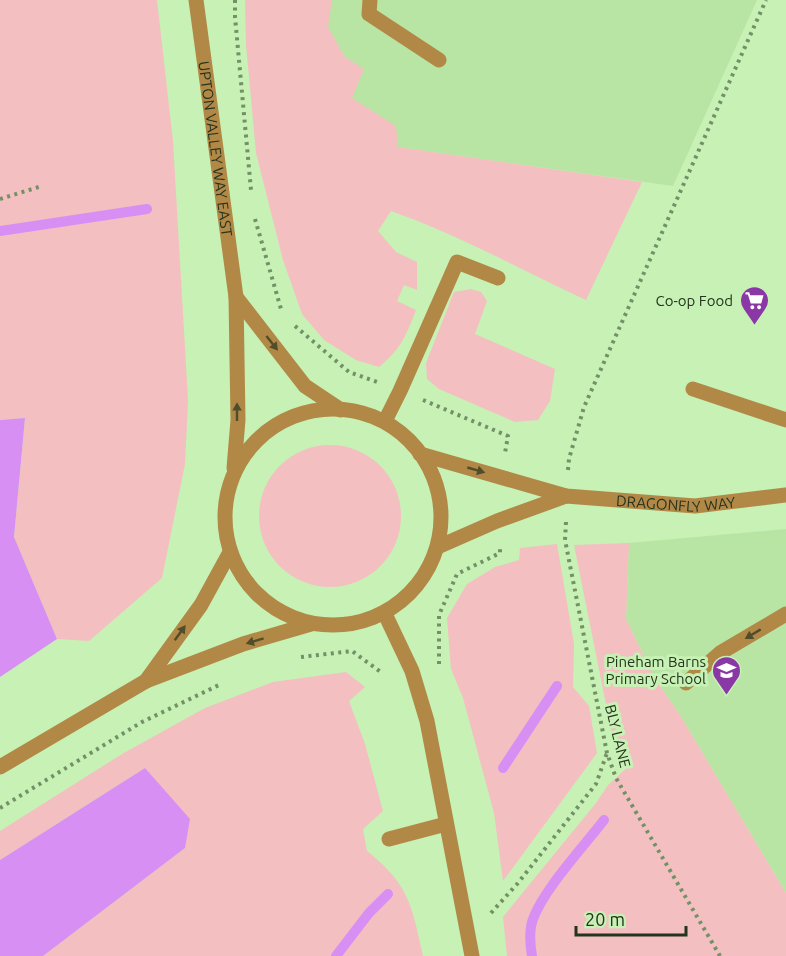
<svg xmlns="http://www.w3.org/2000/svg" width="786" height="956" font-family="Ubuntu,sans-serif">
  <style>
    .built { fill: #b8e5a4 }
    .green { fill: #f4bfc1 }
    .water { fill: #d88ff3 }
    .lines { fill: none; stroke-linecap: round; stroke-linejoin: round }
    .stream { stroke: #d88ff3; stroke-width: 10 }
    .path { stroke: #739067; stroke-width: 4; stroke-dasharray: 3 4.5; stroke-linecap: butt }
    .minor { stroke: #b28847; stroke-width: 15 }
    .oneway { fill: #4f4d2a }
    .labels { text-anchor: middle; dominant-baseline: central; stroke-width: 6; stroke-linejoin: round; paint-order: stroke }
    .street-label { font-size: 15px; fill: #24341d; stroke: #c7f1b5 }
    .poi-label { font-size: 15px; fill: #24341d; stroke: #c7f1b5; text-anchor: end }
  </style>
  <rect width="100%" height="100%" fill="#c7f1b5"/>
  <path class="built" d="M281,0H757L673,186L397,147L298,136Z
    M786,529V893L680,715L654,677L626,619L629,543Z"/>
  <path class="green" d="M0,0H157L173,141L188,400L185,464L162,578L89,641L57,639L14,537L25,418L0,420Z
    M245,0H332L328,27L345,57L364,69L352,98L396,126L398,147L642,182L586,300C521,270 459,235 391,211L378,231L396,252L417,262V290L404,285L397,301L416,310C406,336 401,349 379,367L356,360L324,340L302,314L283,260L256,153L246,45Z
    M471,289L481,292L487,301L475,334L555,369L550,401L538,420L515,422L439,389L427,379L426,363L454,292Z
    M259 516a71 71 0 1 1 142 0a71 71 0 1 1-142 0Z
    M629,543L626,619L654,677L680,715L786,893V956H507L503,917L596,803L608,785L629,766L616,754L574,545Z
    M557,544L574,644L573,687L589,706L597,753L503,881L494,813L463,698L451,669L447,618L467,584L495,567L519,560L520,548Z
    M346,672L365,687L349,701L365,744L383,811L363,829L367,851C409,884 412,906 423,956H43L185,848L145,768L0,860V831L122,754L205,708L273,682Z"/>
  <path class="water" d="M25,418L14,537L57,639L0,677V420Z
    M145,768L190,819L185,848L43,956H0V860Z"/>
  <g class="lines">
    <path class="stream" d="M0,231L147,209
      M503,768L557,686
      M336,956L369,913L388,894
      M532,956C530,944 529,930 533,919C544,889 584,846 604,820"/>
    <path class="path" d="M235,0V17L251,190
      M0,199L42,186
      M255,219L281,309
      M295,326L349,372L377,382
      M423,400L508,436L505,453
      M568,470L569,459L584,407L766,0
      M566,522L565,540L607,753L616,778L720,956
      M301,657L352,651L382,673
      M439,664V615L457,574L500,553V549
      M0,808L142,722L221,684
      M491,913L518,883L596,784L607,753"/>
    <g class="minor">
      <path id="s1" d="M196,0L236,297L238,420L234,468"/>
      <path d="M370,0L369,14L439,60"/>
      <path d="M236,297L305,386L341,410"/>
      <path d="M693,389L786,420"/>
      <circle cx="333" cy="517" r="108"/>
      <path d="M385,421L400,391L457,262L498,278"/>
      <path id="s2" d="M420,454L566,496L695,506L786,495"/>
      <path d="M440,546L497,521L566,496"/>
      <path d="M385,614L412,671L427,721L472,956"/>
      <path d="M146,681L201,605L230,552"/>
      <path d="M686,683L720,653L786,614"/>
      <path d="M0,767L146,681L243,644L311,624"/>
      <path d="M389,839L446,824"/>
    </g>
  </g>
  <defs><path id="oneway-solid" d="M-6-.8H1V-3.2L6.5 0L1 3.2V.8H-6Z" transform="scale(1.5)"/></defs>
  <g class="oneway">
    <use href="#oneway-solid" transform="translate(272 343) rotate(52)"/>
    <use href="#oneway-solid" transform="translate(237 412) rotate(-90)"/>
    <use href="#oneway-solid" transform="translate(476 470) rotate(16)"/>
    <use href="#oneway-solid" transform="translate(180 633) rotate(-54)"/>
    <use href="#oneway-solid" transform="translate(753 634) rotate(149)"/>
    <use href="#oneway-solid" transform="translate(255 641) rotate(163)"/>
  </g>
  <defs>
    <symbol id="supermarket-pin" viewBox="-11 -11 22 30"><path d="M0 17L-7.5 6A9.5 9.5 0 1 1 7.5 6Z" fill="#8a38a6" stroke="#c7f1b5"/><path d="M-6-5.5h2.5l.6 2H6L4.5 2H-2.5L-4.4-4H-6ZM-1.5 3.2a1.3 1.3 0 1 0 .1 0ZM3 3.2a1.3 1.3 0 1 0 .1 0Z" fill="#fff"/></symbol>
    <symbol id="school-pin" viewBox="-11 -11 22 30"><path d="M0 17L-7.5 6A9.5 9.5 0 1 1 7.5 6Z" fill="#8a38a6" stroke="#c7f1b5"/><path d="M0-5L7-2L0 1L-7-2ZM-4 1L0 2.5L4 1V4Q0 6-4 4Z" fill="#fff"/></symbol>
  </defs>
  <g fill-rule="evenodd">
    <use href="#supermarket-pin" x="738" y="284" width="33" height="45"/>
    <use href="#school-pin" x="710" y="654" width="33" height="45"/>
  </g>
  <g class="labels">
    <g class="street-label">
      <text stroke="none"><textPath href="#s1" startOffset="150">UPTON VALLEY WAY EAST</textPath></text>
      <text stroke="none"><textPath href="#s2" startOffset="262">DRAGONFLY WAY</textPath></text>
      <text transform="translate(618 736) rotate(76)">BLY LANE</text>
    </g>
    <g class="poi-label">
      <text x="733" y="300">Co-op Food</text>
      <text x="706" y="661">Pineham Barns<tspan x="706" dy="17">Primary School</tspan></text>
    </g>
  </g>
  <path d="M576 926v9h110v-9" fill="none" stroke="#24341d" stroke-width="3"/>
  <text x="585" y="926" font-size="18" fill="#24341d" stroke="#c7f1b5" stroke-width="4.5" paint-order="stroke">20 m</text>
</svg>
